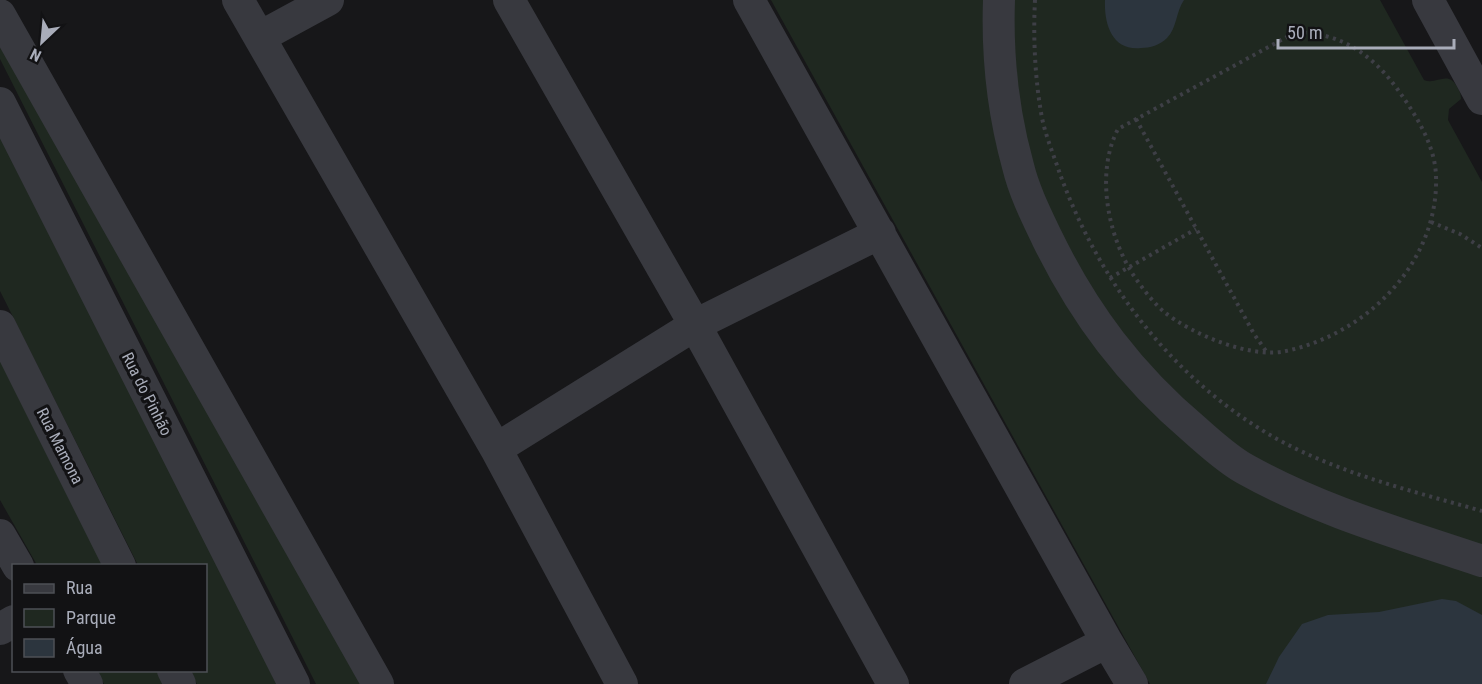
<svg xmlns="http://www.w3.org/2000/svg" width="1482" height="684" font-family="'Roboto Condensed',sans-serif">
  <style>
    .green { fill: #1f2820 }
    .water { fill: #2c353e }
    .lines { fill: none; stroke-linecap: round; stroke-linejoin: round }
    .path { stroke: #3e3f46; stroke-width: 4; stroke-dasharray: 3 4.5; stroke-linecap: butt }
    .minor { stroke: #38393f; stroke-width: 32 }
    .labels { text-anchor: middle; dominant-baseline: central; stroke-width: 6; stroke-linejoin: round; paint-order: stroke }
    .street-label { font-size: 16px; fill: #a9adba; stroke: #121214 }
  </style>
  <rect width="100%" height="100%" fill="#171719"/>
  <path class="green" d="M771,0H1380L1424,80C1436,85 1447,71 1456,85C1459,90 1461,93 1461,99L1449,109L1448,120L1482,182V684H1150Z
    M0,32L369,684H316L0,59Z
    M0,128L283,684H197L190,671L206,670V566L138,565L0,291Z
    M0,354L107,565H37L0,500Z
    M97,671H161L166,682L162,684H104Z"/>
  <path class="water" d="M1105,0H1184C1176,11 1177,28 1167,38C1160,45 1150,48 1141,48C1112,51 1104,24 1105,0Z
    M1442,599L1456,601L1482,615V684H1266L1279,657L1302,624L1328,615L1379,612Z"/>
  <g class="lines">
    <path class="path" d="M1035,0C1033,38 1035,80 1042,118C1046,137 1054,156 1060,174C1100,284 1174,381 1277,439C1341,474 1412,491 1482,511
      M1296,32C1341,33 1372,54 1398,90C1416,115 1435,145 1436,176C1439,262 1367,334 1286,351C1250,359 1191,334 1163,311C1152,301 1143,289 1134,276C1108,237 1095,173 1118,129Z
      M1136,119L1254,334L1266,351
      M1431,222L1460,234L1482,248
      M1110,278L1196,229"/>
    <path class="minor" d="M238,0L496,449L622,684
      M509,0L695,325L893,684
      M749,0L1107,642L1132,684
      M999,0C997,56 1003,112 1018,166C1024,191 1036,215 1047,238C1084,314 1130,375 1195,430C1211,444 1227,459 1245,469C1320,511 1402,534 1482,561
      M1428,0L1482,99
      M0,15L378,684
      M260,37L328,0
      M0,103L294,684
      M0,326L120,566
      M496,449L695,325L880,233
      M0,535L18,566
      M0,629L14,621
      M79,670L87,684
      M173,670L180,684
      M1025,684L1107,642"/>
  </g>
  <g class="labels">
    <g class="street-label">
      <text transform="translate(147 394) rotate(63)">Rua do Pinhão</text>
      <text transform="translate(60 446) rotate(63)">Rua Mamona</text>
    </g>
  </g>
  <rect x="12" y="564" width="195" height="108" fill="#121214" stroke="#4e5056" stroke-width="1.5"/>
  <rect x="24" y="584" width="30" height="9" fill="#38393f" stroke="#4e5056" stroke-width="1.5"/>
  <text x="66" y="594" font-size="18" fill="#a9adba">Rua</text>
  <rect x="24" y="609" width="30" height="18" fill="#1f2820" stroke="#4e5056" stroke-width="1.5"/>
  <text x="66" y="624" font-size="18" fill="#a9adba">Parque</text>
  <rect x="24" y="639" width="30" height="18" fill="#2c353e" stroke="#4e5056" stroke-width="1.5"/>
  <text x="66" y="654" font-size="18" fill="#a9adba">Água</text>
  <g transform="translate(42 42) rotate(206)" stroke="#121214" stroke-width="4.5" paint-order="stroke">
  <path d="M0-4.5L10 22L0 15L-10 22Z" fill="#a9adba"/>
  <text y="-9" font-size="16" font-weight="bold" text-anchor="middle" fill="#a9adba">N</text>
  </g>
  <path d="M1278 39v9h176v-9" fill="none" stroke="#a9adba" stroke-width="3"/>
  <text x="1287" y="39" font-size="18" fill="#a9adba" stroke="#121214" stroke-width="4.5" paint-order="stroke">50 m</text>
</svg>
